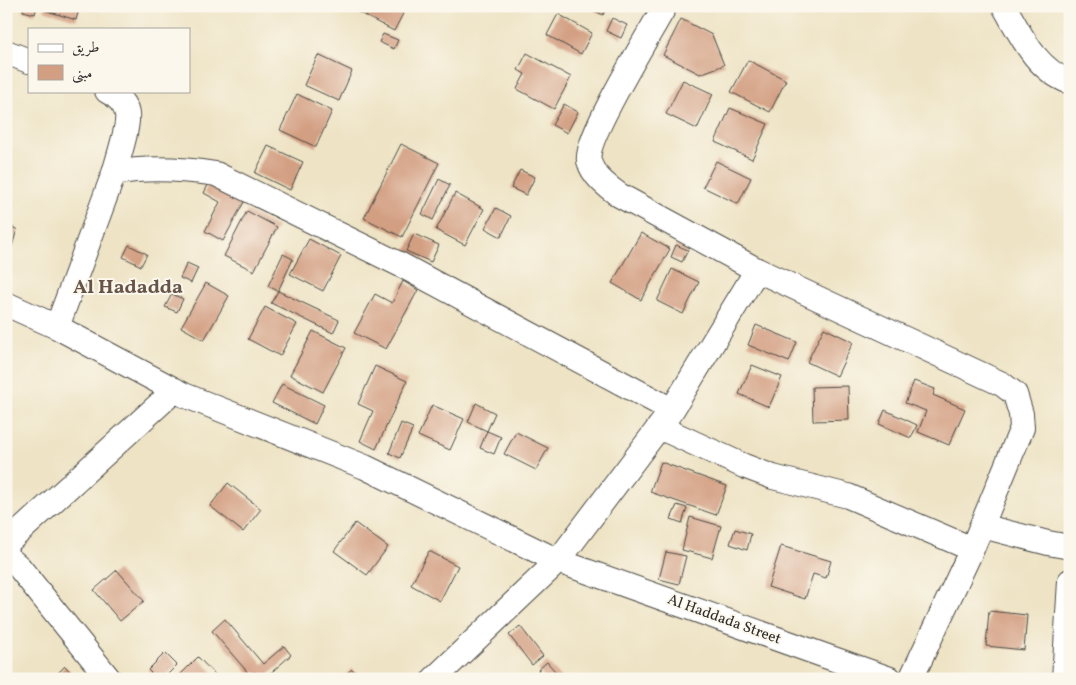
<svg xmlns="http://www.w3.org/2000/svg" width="1076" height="685" font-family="Vollkorn,Amiri,serif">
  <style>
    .building { fill: #d39f82 }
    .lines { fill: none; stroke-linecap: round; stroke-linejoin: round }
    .minor-casing { stroke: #484742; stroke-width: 26 }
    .minor { stroke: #fff; stroke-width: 24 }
    .labels { text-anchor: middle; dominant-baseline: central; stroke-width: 4; stroke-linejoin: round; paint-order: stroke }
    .street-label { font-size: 15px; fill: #2b2b2b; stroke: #fbf7ec }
    .district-label { font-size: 20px; font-weight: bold; fill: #665449; stroke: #fbf7ec }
  </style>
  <rect width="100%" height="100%" fill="#fbf7ec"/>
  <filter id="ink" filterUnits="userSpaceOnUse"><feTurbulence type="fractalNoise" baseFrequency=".02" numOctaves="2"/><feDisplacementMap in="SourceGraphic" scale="10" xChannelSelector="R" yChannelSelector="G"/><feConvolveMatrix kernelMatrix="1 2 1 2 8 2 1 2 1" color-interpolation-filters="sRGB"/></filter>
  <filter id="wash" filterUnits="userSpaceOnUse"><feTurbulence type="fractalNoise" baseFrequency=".0096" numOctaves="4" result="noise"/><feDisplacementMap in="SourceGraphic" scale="20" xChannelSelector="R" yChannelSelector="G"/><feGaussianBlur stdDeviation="1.12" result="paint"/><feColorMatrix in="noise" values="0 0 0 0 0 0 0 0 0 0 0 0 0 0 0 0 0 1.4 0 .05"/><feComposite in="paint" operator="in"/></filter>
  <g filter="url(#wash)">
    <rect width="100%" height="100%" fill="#eee3c5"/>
    <g id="blocks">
      <path class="building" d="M24,6H37L35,14L23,11Z
        M46,6H80L76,20L44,10Z
        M356,6H407L394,31L354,10Z
        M586,6H607L603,15Z
        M558,14L592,33L581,54L547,35Z
        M612,18L627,25L621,38L606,31Z
        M681,19L712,35L724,65L700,74L663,55Z
        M383,34L398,40L394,49L379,42Z
        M527,53L571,77L554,109L517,89L525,74L518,70Z
        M318,55L352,71L339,101L304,85Z
        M748,60L786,80L770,112L731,92Z
        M683,80L713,94L697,129L666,114Z
        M297,94L332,111L316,147L280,130Z
        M564,104L578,112L567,133L552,125Z
        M730,108L768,124L752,159L715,142Z
        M401,144L439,163L402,237L364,218Z
        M268,146L303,162L290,190L255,173Z
        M716,161L751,178L738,204L703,187Z
        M520,170L535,177L526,195L511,188Z
        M211,179L246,198L223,241L205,231L220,202L204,193Z
        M439,179L450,185L433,220L422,214Z
        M455,193L484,209L465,245L436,230Z
        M496,208L511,216L501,237L485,228Z
        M247,211L277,227L254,271L224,256Z
        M6,226L17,229L9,257L6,256Z
        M641,233L670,249L641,300L612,283Z
        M414,234L439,245L431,262L406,251Z
        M309,239L341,256L323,291L290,274Z
        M129,245L147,254L141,266L123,257Z
        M676,245L688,250L682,262L671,257Z
        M283,254L293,259L278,291L268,286Z
        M187,263L198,268L191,283L180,278Z
        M672,269L699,282L683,314L657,301Z
        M403,281L418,290L386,349L354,333L375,294L392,303Z
        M206,283L229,296L204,340L181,327Z
        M278,291L339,320L333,333L271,303Z
        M172,294L183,299L177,312L165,307Z
        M265,307L297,324L280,356L248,339Z
        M756,325L797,342L789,362L748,345Z
        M824,328L853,342L837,376L807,362Z
        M313,331L346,348L323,392L290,375Z
        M752,365L782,377L769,407L739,394Z
        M375,366L407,381L376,449L360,441L373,411L358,404Z
        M914,381L935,389L933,395L965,409L949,445L918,432L926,411L905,403Z
        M282,384L324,405L315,424L272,403Z
        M848,386L849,420L813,421L812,387Z
        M476,403L495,413L487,431L468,422Z
        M432,405L464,419L450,450L418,436Z
        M885,410L917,425L911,438L879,424Z
        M401,423L413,428L400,458L389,453Z
        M487,431L501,437L494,454L480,448Z
        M516,432L548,448L536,470L504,454Z
        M661,462L727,486L716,515L650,492Z
        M228,483L261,509L243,532L210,506Z
        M677,505L687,508L682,523L671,519Z
        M690,517L721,526L712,558L682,550Z
        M355,523L388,547L367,575L334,551Z
        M735,529L751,534L747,550L730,544Z
        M781,546L831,561L826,578L813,574L805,599L768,587Z
        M429,551L458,566L440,601L411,585Z
        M666,552L686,556L679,584L659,579Z
        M117,570L144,601L120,621L94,590Z
        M989,611L1027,615L1024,650L986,646Z
        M225,619L263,664L284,646L291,655L264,679H261L255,672L250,675L212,631Z
        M520,626L543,656L532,665L509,635Z
        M165,653L177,665L163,679H157L148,670Z
        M198,657L219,679H176Z
        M547,662L562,679H545L538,670Z
        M65,666L77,679H52Z
        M352,669L361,679H341Z"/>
    </g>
  </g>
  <g filter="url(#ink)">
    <use href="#blocks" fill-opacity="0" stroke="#484742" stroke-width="1"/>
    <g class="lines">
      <defs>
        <path id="minor" d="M665,6C651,31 584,139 589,161C593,176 607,186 619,195L757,270L1002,384L1015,394L1021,414L1022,428L972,549L911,679
          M1004,6C1021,35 1036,70 1070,82
          M6,52L29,61
          M107,91C117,96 125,103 127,114C129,126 118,159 114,173
          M6,304L57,327L184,395L365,467L558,561L890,679
          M57,327L114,173C148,167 183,169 216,174L401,265L672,410
          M659,427L744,466L773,477L848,496L972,549
          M982,526L1048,543L1070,547
          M6,544L175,390
          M6,558L12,561L19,567L109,679
          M434,679L558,561L672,410L757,270
          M1064,679L1070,581"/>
      </defs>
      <use href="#minor" class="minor-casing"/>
      <use href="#minor" class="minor"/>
    </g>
  </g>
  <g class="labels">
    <g class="street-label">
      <text transform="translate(724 620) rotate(20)">Al Haddada Street</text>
    </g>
    <g class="district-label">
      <text x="128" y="288">Al Hadadda</text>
    </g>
  </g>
  <rect width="1076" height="685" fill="none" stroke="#fbf7ec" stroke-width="25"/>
  <rect x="28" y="28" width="162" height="65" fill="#fbf7ec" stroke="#a8a59f"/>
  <rect x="38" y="44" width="25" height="8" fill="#ffffff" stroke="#a8a59f"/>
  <text x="72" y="52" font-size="15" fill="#2b2b2b">طريق</text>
  <rect x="38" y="65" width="25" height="15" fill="#d39f82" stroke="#a8a59f"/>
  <text x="72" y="78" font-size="15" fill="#2b2b2b">مبنى</text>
</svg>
